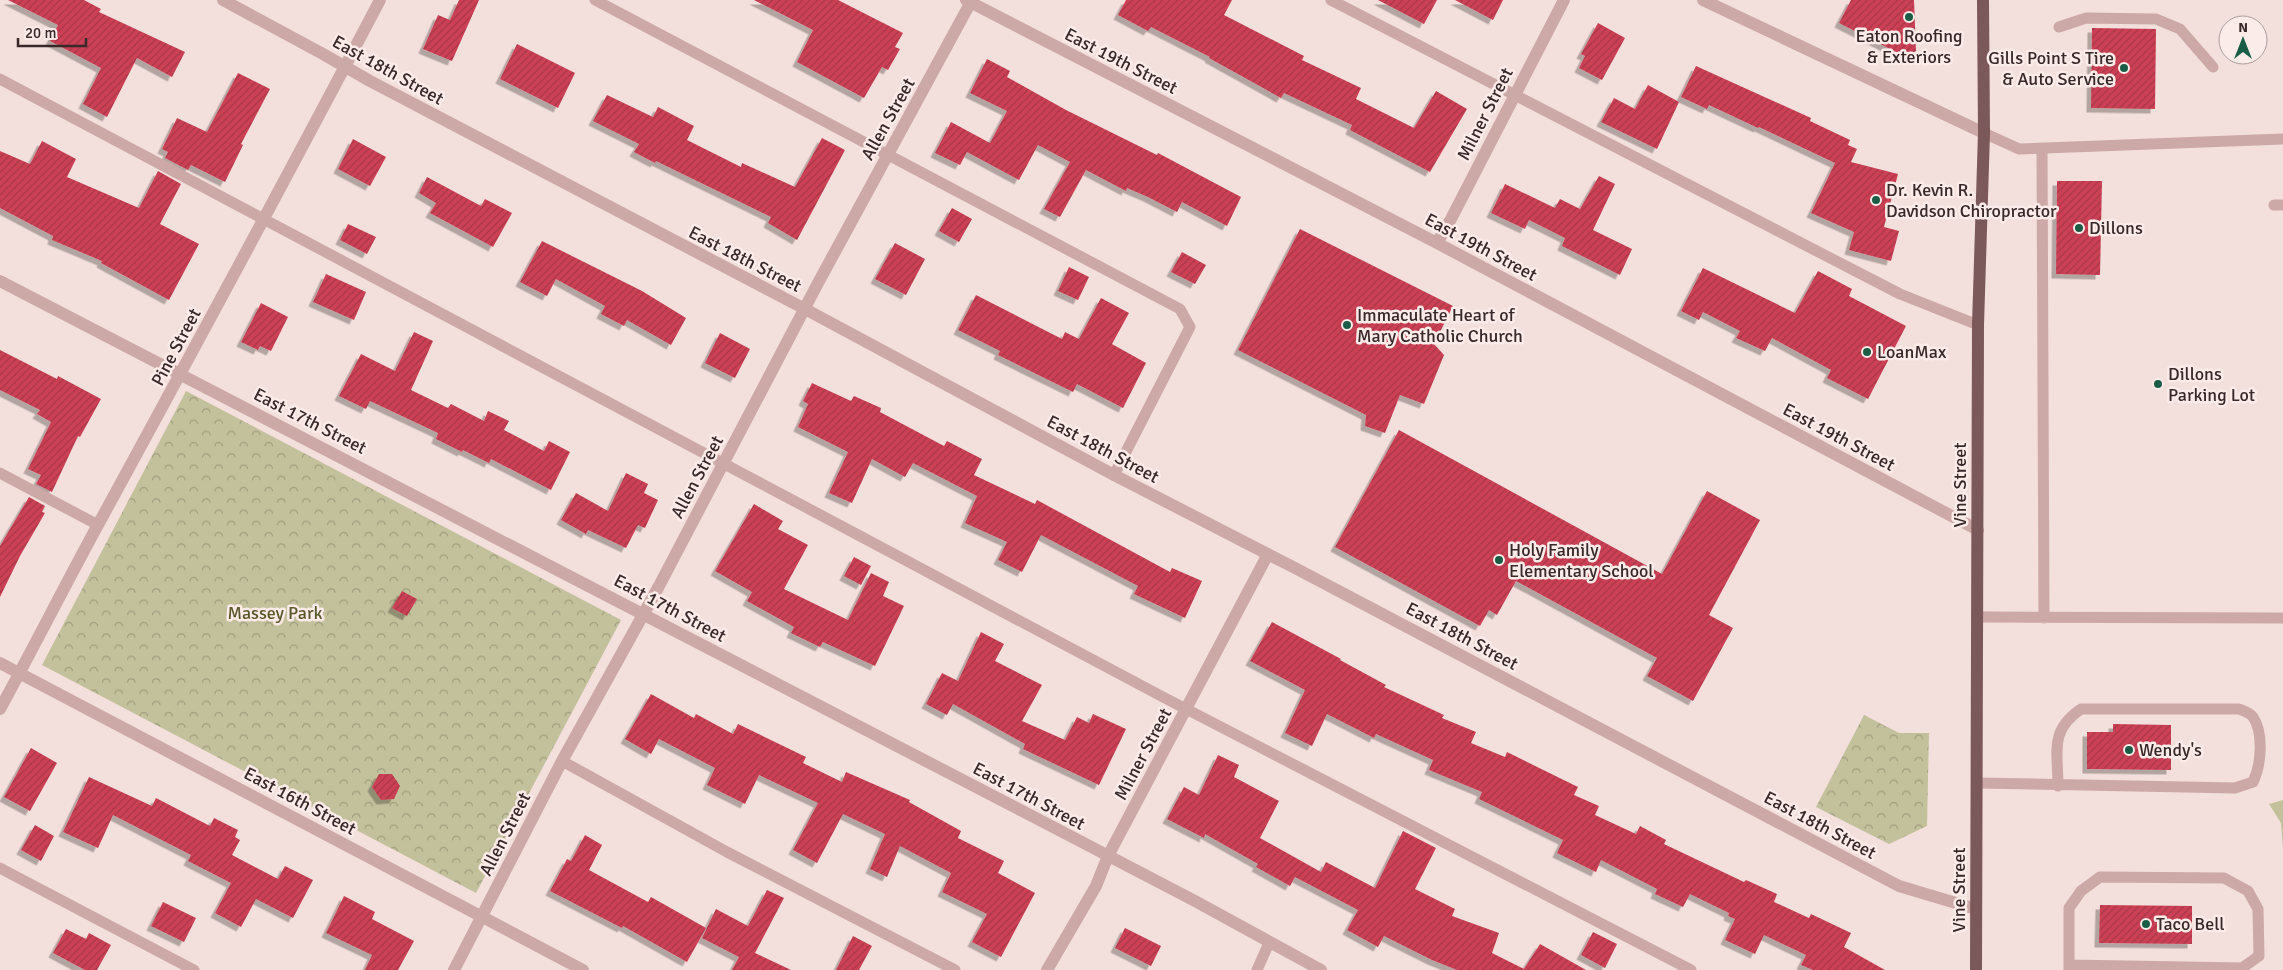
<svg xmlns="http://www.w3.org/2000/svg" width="2283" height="970" font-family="Signika,sans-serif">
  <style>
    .grass { fill: #c3c19b }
    .park { fill: url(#park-crowns) }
    .building { fill: url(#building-hatch); filter: url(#shadow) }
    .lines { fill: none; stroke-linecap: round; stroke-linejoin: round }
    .service { stroke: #cca9a7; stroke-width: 11 }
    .minor { stroke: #cca9a7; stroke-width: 12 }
    .primary { stroke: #7b585a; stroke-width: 12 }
    .poi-dot { fill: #1b5c47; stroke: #fbebe9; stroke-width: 2 }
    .labels { text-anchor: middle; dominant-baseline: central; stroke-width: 5; stroke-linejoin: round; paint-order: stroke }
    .poi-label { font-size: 18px; fill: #382829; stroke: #fbebe9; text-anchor: start }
    .street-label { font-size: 18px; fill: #382829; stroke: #fbebe9 }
    .park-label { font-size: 18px; fill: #58572a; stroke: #fbebe9 }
  </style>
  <defs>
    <pattern id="park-crowns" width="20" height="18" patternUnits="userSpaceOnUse" patternTransform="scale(1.25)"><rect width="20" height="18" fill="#c3c19b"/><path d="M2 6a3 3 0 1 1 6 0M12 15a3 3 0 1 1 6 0" fill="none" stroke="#9f9d7e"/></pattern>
    <pattern id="building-hatch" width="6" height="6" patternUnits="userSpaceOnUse" patternTransform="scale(1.25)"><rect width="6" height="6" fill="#cc4156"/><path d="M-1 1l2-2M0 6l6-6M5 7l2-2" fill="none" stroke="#a73647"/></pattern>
    <filter id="shadow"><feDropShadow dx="-4.5" dy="4.5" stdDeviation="0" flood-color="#0004"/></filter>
  </defs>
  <rect width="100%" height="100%" fill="#f3dfdc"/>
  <path class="grass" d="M2283,800V850L2281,823L2269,804Z"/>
  <path class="park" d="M186,391L621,620L476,893L42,665Z
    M1864,715L1899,733H1929L1927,826L1889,844L1816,807Z"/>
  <path class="building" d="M8,0H84L101,9L99,12L185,52L172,77L137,58L107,117L83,104L101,68L50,41L58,25Z
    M459,0H479L452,61L423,49L438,15L450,20Z
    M754,0H838L903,33L895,47L900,49L888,70L882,67L864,98L797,62L813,30Z
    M1126,0H1232L1224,15L1304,56L1302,60L1361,88L1356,99L1414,128L1436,91L1467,109L1430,172L1350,130L1352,125L1284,93L1281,98L1209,58L1210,57L1151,27L1148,31L1118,15Z
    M1378,0H1437L1424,24Z
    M1455,0H1503L1493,20Z
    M1851,0H1914L1916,51L1906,57L1839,23Z
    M1598,23L1625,38L1602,80L1579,68L1585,56L1581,54Z
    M2092,28L2156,29L2155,109L2091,108Z
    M517,44L575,73L558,108L500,79Z
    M987,59L1010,71L1007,77L1066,110L1157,155L1158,153L1241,197L1227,226L1182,202L1177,212L1148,197L1127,188L1126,191L1086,170L1060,217L1044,209L1070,162L1038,145L1019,180L967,152L960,165L935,153L951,122L990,143L1007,111L970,93Z
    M1696,66L1811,118L1810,121L1850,140L1848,145L1857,149L1851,162L1898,174L1884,227L1899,231L1891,261L1849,250L1854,232L1811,213L1835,163L1759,127L1758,128L1709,105L1707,109L1681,97Z
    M238,73L270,89L241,144L243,145L225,182L191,165L188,170L165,158L168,152L162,149L177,118L207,132Z
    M1648,85L1679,102L1657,149L1601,122L1614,98L1635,109Z
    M607,95L653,117L658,107L694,126L687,140L741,167L742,163L795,187L822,138L845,150L797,240L768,223L771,217L656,161L655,163L634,152L639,144L593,121Z
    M353,139L386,157L370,186L338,169Z
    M42,141L76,159L67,177L139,208L158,171L181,184L160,224L199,244L169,300L101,263L102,261L52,240L53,236L0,208V151L30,164Z
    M1599,176L1615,184L1593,230L1632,249L1620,275L1562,246L1565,238L1529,220L1525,229L1491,213L1505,184L1555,208L1560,199L1580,209Z
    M427,177L481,206L485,199L512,213L493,247L430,213L436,203L419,193Z
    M2057,181H2102L2100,275L2056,274Z
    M952,208L972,219L959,242L939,231Z
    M348,224L376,237L367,254L340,240Z
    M1300,229L1453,306L1434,344L1444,355L1424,404L1400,395L1385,433L1365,426L1366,415L1238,350Z
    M542,241L642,291L686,318L671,345L627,320L624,326L601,314L605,306L556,279L547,296L520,282Z
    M895,243L925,259L906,295L875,279Z
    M1182,252L1206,265L1195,284L1171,272Z
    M1069,267L1089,277L1078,300L1058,291Z
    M1703,268L1795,313L1818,271L1852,289L1849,296L1906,326L1868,399L1827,378L1831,370L1772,338L1765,351L1736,338L1740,331L1703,312L1699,320L1681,311Z
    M326,274L366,292L354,320L313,302Z
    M976,295L1062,339L1065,332L1079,339L1101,298L1129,313L1112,344L1146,363L1123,408L1077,384L1073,392L998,355L1000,351L958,330Z
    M261,303L288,317L271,351L260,346L258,350L241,342Z
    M414,332L433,341L411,390L448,408L451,404L484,421L488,411L509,421L504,430L544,451L549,441L570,452L551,490L491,459L489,463L463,450L462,452L436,439L438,433L370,401L366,409L339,396L361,354L395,371Z
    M720,333L750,349L735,378L705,363Z
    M0,350L57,379L58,376L101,399L80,437L78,436L52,492L36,484L41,475L28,469L51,422L37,414L40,410L0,390Z
    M812,383L851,401L854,396L881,408L880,412L944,446L947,441L982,459L974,475L1035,504L1037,500L1170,572L1172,568L1202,581L1185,618L1134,594L1138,586L1041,535L1022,572L998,560L1007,542L965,523L977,496L913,463L905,477L872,459L852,503L829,493L848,452L798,427L808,404L803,401Z
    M1399,430L1662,574L1707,491L1760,520L1709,615L1733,628L1693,701L1647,676L1657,658L1516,581L1497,615L1489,610L1480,626L1335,547Z
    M626,473L648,484L644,493L658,500L645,528L638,525L626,548L588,530L586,534L561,520L576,493L608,511Z
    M29,497L45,506L42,512L45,513L20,556L0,597V546Z
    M754,504L783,521L778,529L808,545L784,589L848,620L871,573L889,582L883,596L904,606L875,666L823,642L820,647L791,633L794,627L747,601L752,592L715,571Z
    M854,557L871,566L861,585L844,576Z
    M402,591L417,599L407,616L392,608Z
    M1272,622L1341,659L1340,660L1386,685L1384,687L1444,715L1442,718L1476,732L1471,743L1505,757L1507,752L1578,787L1574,795L1599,806L1595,815L1636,834L1640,826L1666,840L1664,844L1744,882L1746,880L1777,894L1774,902L1809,918L1811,914L1851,933L1844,947L1885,970H1813L1801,965L1806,955L1764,935L1755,954L1725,940L1735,919L1728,916L1729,913L1690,894L1683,907L1655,894L1657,889L1601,860L1596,872L1557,853L1563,840L1479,799L1482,792L1429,770L1433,760L1376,734L1374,738L1327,714L1312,746L1285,733L1305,690L1250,661Z
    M981,632L1004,644L995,661L1042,685L1022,721L1065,740L1077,717L1089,723L1093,714L1126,729L1099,785L1023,749L1025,744L953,704L947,715L926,704L942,673L958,681Z
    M651,694L694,718L696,714L733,734L738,724L806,757L803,763L842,782L846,772L910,800L909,802L961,831L958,838L1004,861L998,873L1035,893L1001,957L972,942L987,914L942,892L951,873L900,846L887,877L870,869L885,834L843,814L817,863L793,850L818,803L759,775L745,804L707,785L715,768L659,739L651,754L625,739Z
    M2113,724L2171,725V770L2087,769V732H2113Z
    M31,748L57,763L30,811L4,797Z
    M1218,755L1239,765L1234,777L1279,801L1260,838L1321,872L1326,862L1375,888L1403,831L1436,848L1415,889L1455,909L1452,916L1499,933L1492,953L1524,969L1540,944L1586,970H1457L1432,960L1384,936L1378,947L1347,930L1358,910L1295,877L1290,886L1256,867L1258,864L1205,834L1204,838L1167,819L1184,787L1199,795Z
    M379,774H392L400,786L394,799L381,800L372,787Z
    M89,777L152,806L156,798L210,826L214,818L238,830L235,837L240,840L232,855L278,879L285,866L313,880L293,918L256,899L241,927L215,913L231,883L188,861L191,855L113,815L98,848L63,832Z
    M35,825L54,836L41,861L21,850Z
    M585,835L602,845L589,870L648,902L651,897L706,928L687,962L623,926L622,928L550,891L567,859L571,861Z
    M767,890L784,898L755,953L791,970H732L739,957L702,938L716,909L748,926Z
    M344,896L375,912L372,919L414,941L398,970H365L372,955L326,933Z
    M163,902L196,918L184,942L151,926Z
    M2100,905L2192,906V944L2099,943Z
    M1125,928L1161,946L1151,966L1115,948Z
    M66,929L86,939L89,933L111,945L97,970H85L53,953Z
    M1593,932L1617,944L1605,968L1581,955Z
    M853,936L872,946L859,970H836Z"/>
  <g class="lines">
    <path class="service" d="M595,0L1180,309L1190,327L1114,475
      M1331,0L1900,294L1978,325
      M2059,27L2086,18L2156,19L2180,29L2213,67
      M0,79L1163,697L1691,970
      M1984,133L2019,149L2283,139
      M2042,148L2044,618
      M2274,205H2283
      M0,473L98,525
      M1977,617L2283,618
      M562,761L727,852L955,970
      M1977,783L2235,788L2253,782C2261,766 2264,733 2253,717C2250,713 2244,711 2239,709H2081C2049,731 2058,751 2058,786
      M0,868L194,970
      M2069,965L2242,968L2259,956L2258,909L2248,891L2224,878L2100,877L2081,891L2069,908V970
      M1257,970L1269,943"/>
    <path class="minor" d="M223,0L323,54L370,81L805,309L1114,475L1295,568L1899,886L1976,909
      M966,0L1437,243L1978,530
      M1703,0L1984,133
      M1437,243L1451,219L1564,0
      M0,281L1030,815L1195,901L1321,970
      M0,663L583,970
      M0,709C34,647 65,585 99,523C194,349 288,175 380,0
      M454,970L562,761L659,586L818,283L972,0
      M1047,970L1096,886L1108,856L1268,554"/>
    <path class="primary" d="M1976,970L1978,325L1984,133L1983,0"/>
  </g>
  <g class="poi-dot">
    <circle cx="1909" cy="17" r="5"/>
    <circle cx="2124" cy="68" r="5"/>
    <circle cx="1876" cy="200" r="5"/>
    <circle cx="2079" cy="228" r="5"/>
    <circle cx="1347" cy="325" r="5"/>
    <circle cx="1867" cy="352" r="5"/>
    <circle cx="2158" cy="384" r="5"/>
    <circle cx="1499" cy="560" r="5"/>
    <circle cx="2129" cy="750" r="5"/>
    <circle cx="2146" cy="924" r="5"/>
  </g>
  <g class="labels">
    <g class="poi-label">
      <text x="1909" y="36" text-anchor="middle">Eaton Roofing<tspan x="1909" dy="21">&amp; Exteriors</tspan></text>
      <text x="2114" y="58" text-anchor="end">Gills Point S Tire<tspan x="2114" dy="21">&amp; Auto Service</tspan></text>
      <text x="1886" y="190">Dr. Kevin R.<tspan x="1886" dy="21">Davidson Chiropractor</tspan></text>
      <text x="2089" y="228">Dillons</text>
      <text x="1357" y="315">Immaculate Heart of<tspan x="1357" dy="21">Mary Catholic Church</tspan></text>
      <text x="1877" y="352">LoanMax</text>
      <text x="2168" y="374">Dillons<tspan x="2168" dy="21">Parking Lot</tspan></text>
      <text x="1509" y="550">Holy Family<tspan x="1509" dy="21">Elementary School</tspan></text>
      <text x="2139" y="750">Wendy's</text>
      <text x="2156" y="924">Taco Bell</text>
    </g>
    <g class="street-label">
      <text transform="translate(1121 61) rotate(27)">East 19th Street</text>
      <text transform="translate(388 70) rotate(29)">East 18th Street</text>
      <text transform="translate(1485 114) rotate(-63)">Milner Street</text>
      <text transform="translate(888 119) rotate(-61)">Allen Street</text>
      <text transform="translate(1481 247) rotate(28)">East 19th Street</text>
      <text transform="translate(745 259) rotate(27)">East 18th Street</text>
      <text transform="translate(176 347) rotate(-62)">Pine Street</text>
      <text transform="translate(310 421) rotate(27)">East 17th Street</text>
      <text transform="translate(1839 437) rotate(28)">East 19th Street</text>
      <text transform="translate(1103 449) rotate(28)">East 18th Street</text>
      <text transform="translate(697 477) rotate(-62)">Allen Street</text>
      <text transform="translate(1960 485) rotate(-90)">Vine Street</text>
      <text transform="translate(670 608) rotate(28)">East 17th Street</text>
      <text transform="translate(1462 636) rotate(28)">East 18th Street</text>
      <text transform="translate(1143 754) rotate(-62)">Milner Street</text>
      <text transform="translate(1029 796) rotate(28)">East 17th Street</text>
      <text transform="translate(300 801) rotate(28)">East 16th Street</text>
      <text transform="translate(1820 825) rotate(28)">East 18th Street</text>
      <text transform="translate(505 834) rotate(-63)">Allen Street</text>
      <text transform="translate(1959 890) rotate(-90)">Vine Street</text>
    </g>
    <g class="park-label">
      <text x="275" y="613">Massey Park</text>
    </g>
  </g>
  <g transform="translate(2243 40)"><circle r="24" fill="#fbebe9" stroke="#ad9d9c"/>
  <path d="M0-4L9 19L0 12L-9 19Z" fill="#1b5c47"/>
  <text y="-8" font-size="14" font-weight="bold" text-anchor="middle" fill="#382829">N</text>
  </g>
  <path d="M18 38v8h68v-8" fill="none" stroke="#382829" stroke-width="2.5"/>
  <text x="25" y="38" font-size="15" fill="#382829" stroke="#fbebe9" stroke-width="4" paint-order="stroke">20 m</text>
</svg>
